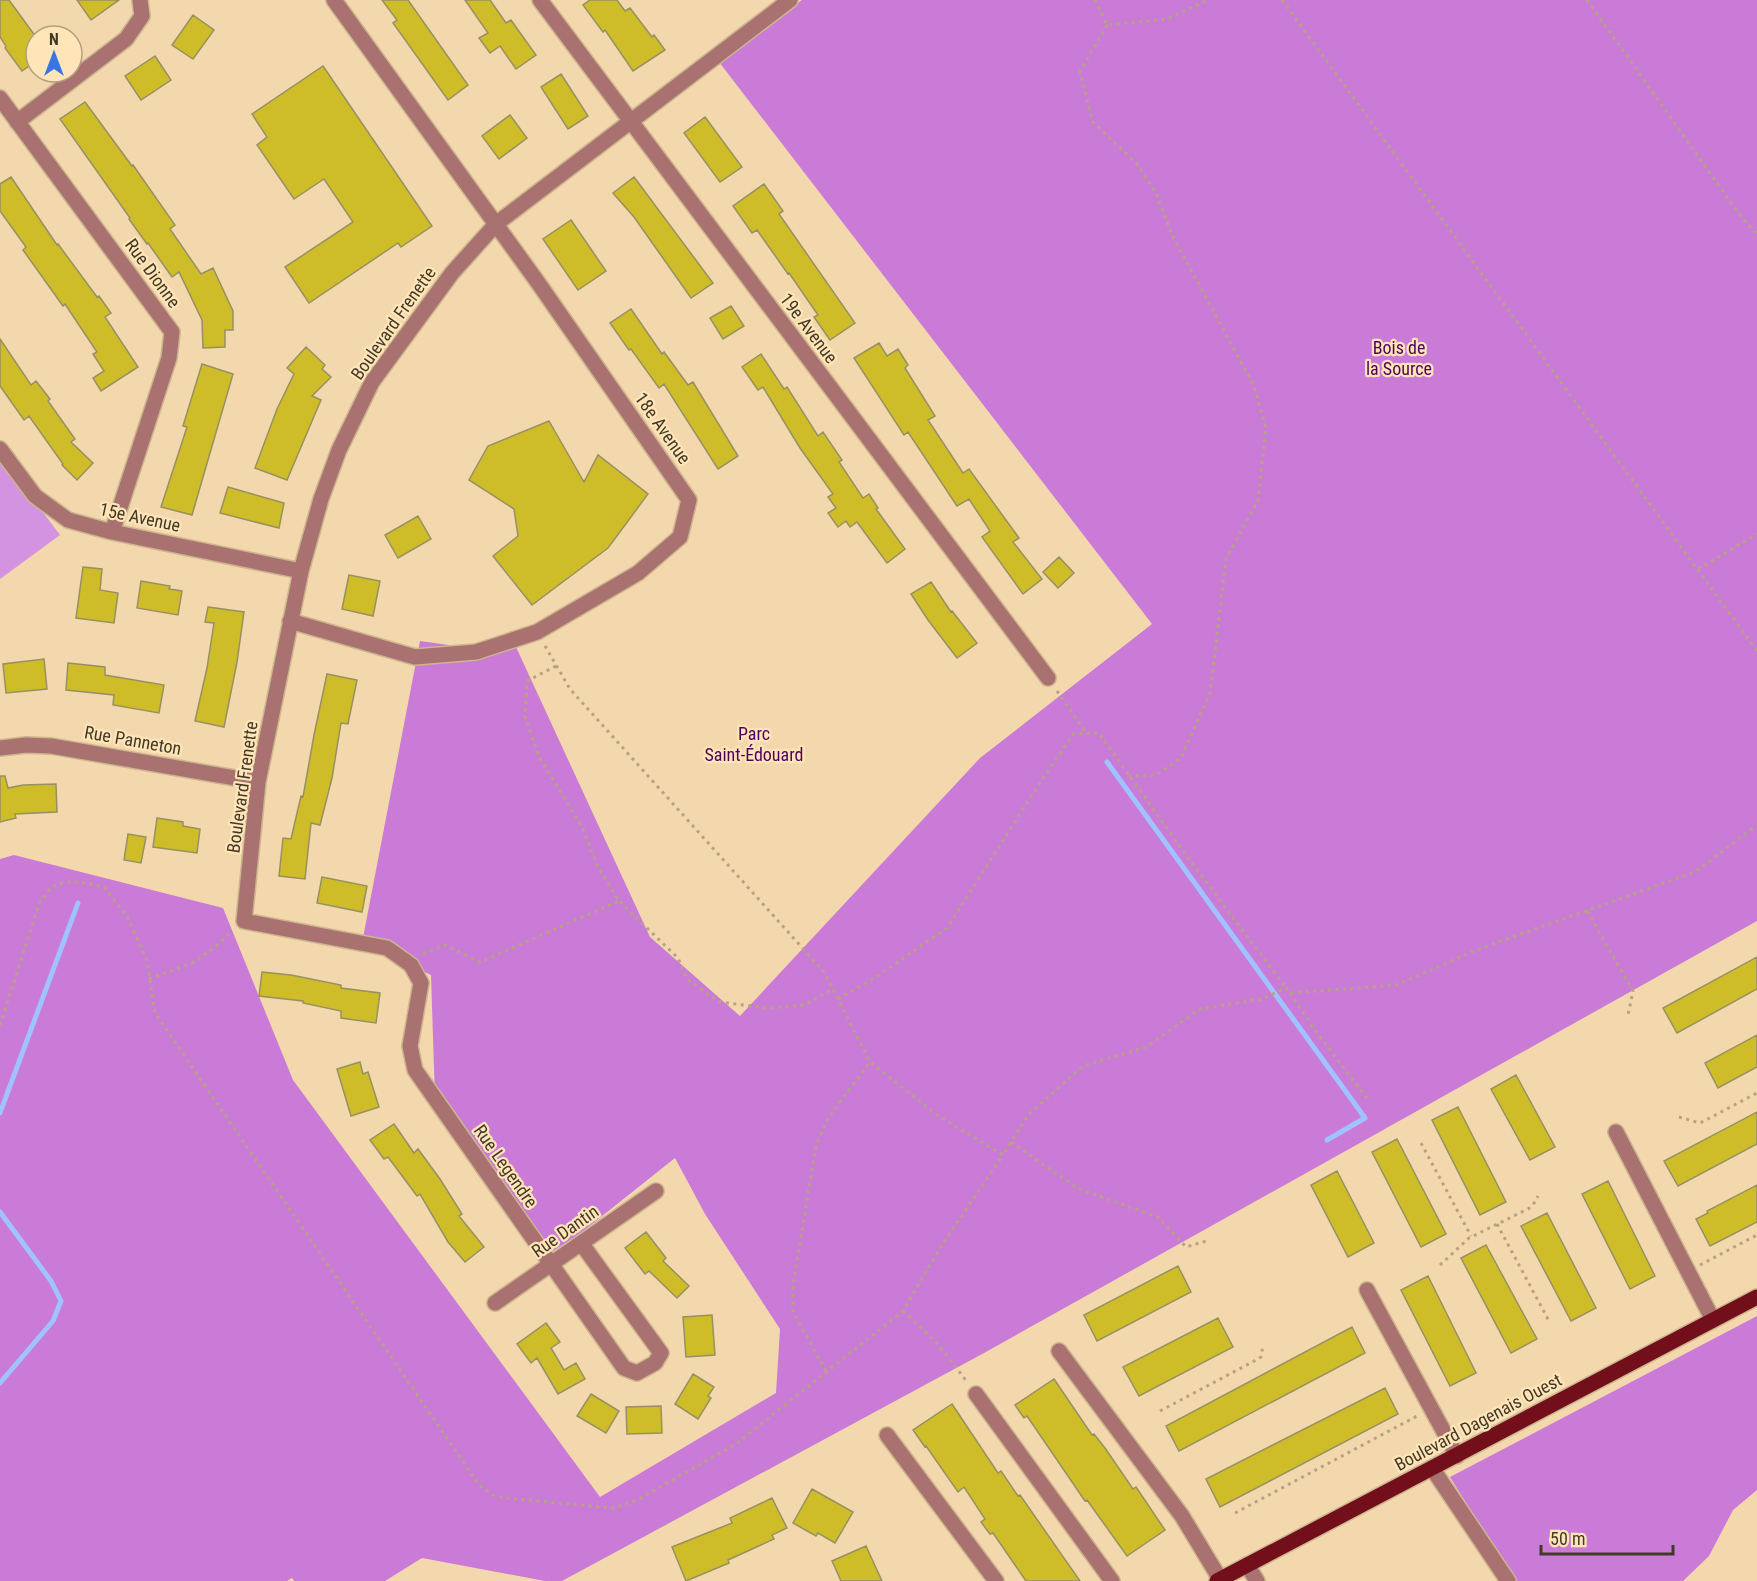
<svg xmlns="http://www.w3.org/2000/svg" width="1757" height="1581" font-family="'Roboto Condensed',sans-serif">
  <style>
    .green { fill: #d493e0 }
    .forest { fill: #ca7bd8 }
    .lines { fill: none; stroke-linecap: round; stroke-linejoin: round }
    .stream { stroke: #a0c2fe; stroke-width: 5 }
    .building { fill: #cfbc29; stroke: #979162; stroke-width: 1.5 }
    .minor-casing { stroke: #ccb58f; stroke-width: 18 }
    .major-casing { stroke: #ccb58f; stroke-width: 18 }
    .path { stroke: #b8a380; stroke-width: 3; stroke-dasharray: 3 4.5; stroke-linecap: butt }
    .minor { stroke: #a97271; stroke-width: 15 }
    .major { stroke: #720f1b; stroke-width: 15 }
    .labels { text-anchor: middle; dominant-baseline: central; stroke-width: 4.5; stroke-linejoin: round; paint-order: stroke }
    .street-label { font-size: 18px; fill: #433927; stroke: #ffe5b8 }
    .park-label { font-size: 18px; fill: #50005c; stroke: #ffe5b8 }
  </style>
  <rect width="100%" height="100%" fill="#f2d8ac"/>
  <path class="green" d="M0,455L60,535L0,579Z"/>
  <path class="forest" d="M802,0H1757V921L984,1353L562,1581H545L422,1558L385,1581H294L292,1578L287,1581H0V859L14,855L223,908L293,1080L600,1497L776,1393L780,1329L705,1214L675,1158L577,1236L548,1254L435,1099L431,975L362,943L420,641L470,648L507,636L516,647L650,937L740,1016L980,758L1152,624L719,62Z
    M1757,1316V1490L1733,1510L1709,1556L1683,1581H1514L1450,1477Z"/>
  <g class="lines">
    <path class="stream" d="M1107,762L1365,1118L1327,1140
      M0,1113L78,903
      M0,1212L51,1281L61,1301L53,1321L0,1383"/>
  </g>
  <path class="building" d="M0,0H9L36,37V61L22,71L5,48L6,46L0,37Z
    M77,0H119L91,20Z
    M382,0H408L468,85L448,100L393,23L397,20Z
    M465,0H490L506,23L511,20L536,55L516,69L500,46L490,53L479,38L488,33Z
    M590,0H617L625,11L630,8L652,37L654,35L665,50L633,71L605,30L603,32L583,5Z
    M193,15L214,30L193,59L172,45Z
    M155,56L171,80L141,100L125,76Z
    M323,66L432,226L401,247L398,243L309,303L285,267L353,222L324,179L294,199L257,145L267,137L252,114Z
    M561,74L588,116L568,129L541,87Z
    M85,102L132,166L133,165L175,225L170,229L201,274L213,268L233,311V330H225V347L203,348L202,320L179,272L172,277L148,243L147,244L129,219L130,218L60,119Z
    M510,115L527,138L499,159L482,136Z
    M705,117L742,167L720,182L684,133Z
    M11,177L57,245L58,244L97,297L99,296L111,313L105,317L138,367L101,391L93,378L104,371L93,354L97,352L65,304L63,306L23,250L26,247L0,211V184Z
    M634,177L713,283L691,298L634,217L613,193Z
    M764,184L783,211L779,214L855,323L830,340L814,317L818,315L789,273L788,274L757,230L752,233L733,206Z
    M571,220L606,271L578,290L543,239Z
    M731,306L744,326L723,339L710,318Z
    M631,309L662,354L664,352L688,385L693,382L738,456L718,469L664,384L659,388L631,349L629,350L610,323Z
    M0,339L31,385L36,381L50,399L48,401L75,439L71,442L93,463L77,480L62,465L63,464L29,416L24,420L0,386Z
    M879,343L887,356L898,349L908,365L905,368L935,416L928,420L963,473L969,469L1019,538L1013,542L1042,579L1023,594L982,537L990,531L969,499L957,506L908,432L904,435L854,358Z
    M306,347L325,365L322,369L331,377L312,396L321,400L287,480L255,468L277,409L294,374L287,368Z
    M761,354L784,389L787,387L818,436L823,432L842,460L839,462L863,498L869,494L878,508L876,509L905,549L887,563L857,522L850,527L846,521L838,527L828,513L836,508L828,497L833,494L800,448L763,387L758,390L742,367Z
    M202,364L233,374L192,515L161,507L187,427L183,426Z
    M549,421L584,482L598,455L648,494L608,548L532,605L493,556L518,536L514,509L469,480L488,446Z
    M228,487L284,503L279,528L220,513Z
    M418,516L431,539L398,558L385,535Z
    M1059,557L1074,573L1058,588L1043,572Z
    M83,567L102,569L100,590L118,593L114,623L76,618Z
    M349,575L380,581L373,616L342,609Z
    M141,581L170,586L169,589L182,591L178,615L137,608Z
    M931,582L951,612L952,611L977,643L957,658L928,620L911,594Z
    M208,607L244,612L237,662L224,727L195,721L207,668L214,623L205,622Z
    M44,659L47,689L6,693L3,664Z
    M68,663L105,667V675L164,685L159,713L113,705L114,695L66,690Z
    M327,674L357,680L348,724L341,723L332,778L320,825L311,823L305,879L279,876L283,838L291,839L301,796L303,797L314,735Z
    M0,776H5L8,788L23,785L56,784L57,812L15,814L16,818L0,822Z
    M157,818L183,822V826L200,829L197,853L153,847Z
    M128,834L146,837L141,863L124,860Z
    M322,877L367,886L362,912L317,903Z
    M1757,957V989L1677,1033L1663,1008Z
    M262,972L291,975L341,985V988L380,993L376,1023L341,1018V1011L303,1003V1001L259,996Z
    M1757,1035V1067L1718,1088L1705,1063Z
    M360,1062L363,1074L368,1072L379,1107L351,1116L337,1069Z
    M1516,1075L1555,1147L1530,1160L1491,1089Z
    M1458,1107L1506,1202L1480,1215L1432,1120Z
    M1757,1112V1144L1678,1186L1664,1161Z
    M394,1124L414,1153L418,1149L440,1179L462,1214L459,1216L484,1247L465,1262L448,1242L420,1194L417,1196L388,1157L384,1159L370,1140Z
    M1397,1139L1446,1234L1421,1247L1372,1152Z
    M1337,1171L1374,1243L1348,1257L1311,1185Z
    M1608,1181L1655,1276L1630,1289L1582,1194Z
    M1757,1185V1222L1710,1246L1696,1219L1708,1213L1707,1211Z
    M1547,1213L1596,1308L1571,1321L1521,1226Z
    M646,1232L666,1258L663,1261L689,1286L677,1298L649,1271L645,1274L625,1248Z
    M1486,1245L1537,1339L1511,1353L1461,1258Z
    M1178,1266L1191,1292L1097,1341L1084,1315Z
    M1428,1276L1476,1373L1450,1386L1401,1290Z
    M712,1315L715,1355L686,1357L683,1317Z
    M1218,1318L1233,1347L1139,1396L1123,1367Z
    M546,1323L560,1342L551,1348L564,1370L576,1363L585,1379L558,1394L537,1358L531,1363L517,1344Z
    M1352,1327L1365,1353L1179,1451L1166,1426Z
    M693,1374L714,1387L708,1396L711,1398L698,1419L675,1404Z
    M1054,1379L1092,1435L1094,1434L1105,1448L1133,1489L1136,1487L1165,1530L1127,1556L1087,1500L1085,1501L1027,1416L1024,1418L1015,1405Z
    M1385,1388L1398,1414L1220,1507L1206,1479Z
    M591,1394L619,1411L606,1433L577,1416Z
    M952,1404L998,1473L1001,1471L1018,1496L1020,1495L1080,1581H1026L993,1533L990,1534L981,1522L985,1519L964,1487L958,1492L926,1446L925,1447L913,1430Z
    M661,1406L662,1433L627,1434L626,1407Z
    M812,1489L853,1512L835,1543L818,1533L816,1536L793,1523Z
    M772,1498L787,1528L772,1535L774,1539L728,1560L729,1563L686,1581L672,1547L732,1523L730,1518Z
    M866,1546L882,1581H841L832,1561Z"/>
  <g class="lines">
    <defs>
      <path id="minor" d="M540,0L1048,678
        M0,98L172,332L169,358L112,532
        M17,122L126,39L142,16L140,0
        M0,449L35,496L68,520L112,532L301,571
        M290,621L415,657L476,652L537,632L638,573L680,537L689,500L539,284L334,0
        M0,748L26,745L51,746L258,782
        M1616,1132L1713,1320
        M581,1243L661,1353L655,1363L637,1373L624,1368L415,1070L410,1046L421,983L411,965L387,948L244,921L258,782L301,571L321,499L339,450L372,382L452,273L496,224L790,0
        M1367,1290L1457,1456
        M495,1303L656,1191
        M1059,1351L1182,1516L1220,1579
        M976,1394L1112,1581
        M887,1435L996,1581
        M1432,1468L1508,1581
        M1247,1565L1257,1581"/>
      <path id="major" d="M1217,1581L1757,1297"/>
    </defs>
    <use href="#minor" class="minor-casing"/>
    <use href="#major" class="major-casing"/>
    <path class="path" d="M1095,0L1107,25L1167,19L1208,0
      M1282,0L1757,651
      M1587,0L1742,218L1757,234
      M1107,25L1080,72L1093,122L1136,163L1156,193L1172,235L1254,386L1266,428L1258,500L1226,559L1210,693L1181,758L1156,775L1129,776
      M1698,569L1757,534
      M545,646L570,689L824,972L870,1062L937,1115L1003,1155L1028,1115L1083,1066L1146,1047L1200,1009L1262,999L1286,988L1290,993L1396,985L1476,950L1695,872L1757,825
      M556,666L527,681L525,717L539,757L582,827L598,867L619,901L678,958L687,979L719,1002L768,1008L804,1005L833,989
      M1057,691L1087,734
      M1587,911L1633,991L1628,1015
      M423,954L445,945L480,962L619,901
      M149,979L192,963L215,947L232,931
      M1290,993L1317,1033L1369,1101
      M838,999L876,977L947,928L1032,795L1073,734L1099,733L1191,862L1286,988
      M0,1025L39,904L51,887L65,882H81L104,887L128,918L147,961L155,1013L479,1485L496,1497L613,1508L637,1500L736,1444L903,1311L940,1248L1003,1155
      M1679,1117L1700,1123L1757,1093
      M1011,1142L1077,1188L1158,1217L1186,1247L1206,1241
      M1421,1143L1471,1236
      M1497,1224L1549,1321
      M1440,1265L1469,1238L1528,1209L1533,1205L1538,1196
      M1700,1265L1757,1235
      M903,1311L937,1343L968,1383
      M826,1371L793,1312V1286L816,1145L828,1118L870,1062
      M1160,1411L1258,1359L1261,1357L1263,1345
      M1235,1513L1419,1415"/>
    <use href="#minor" class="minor"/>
    <use href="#major" class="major"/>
  </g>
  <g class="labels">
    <g class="street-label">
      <text transform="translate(153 273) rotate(54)">Rue Dionne</text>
      <text transform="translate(393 323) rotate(-55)">Boulevard Frenette</text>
      <text transform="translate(809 328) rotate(53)">19e Avenue</text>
      <text transform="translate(663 428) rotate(55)">18e Avenue</text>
      <text transform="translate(140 517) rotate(12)">15e Avenue</text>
      <text transform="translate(133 740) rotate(10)">Rue Panneton</text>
      <text transform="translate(242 787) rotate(-82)">Boulevard Frenette</text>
      <text transform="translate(506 1166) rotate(55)">Rue Legendre</text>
      <text transform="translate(565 1231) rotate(-35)">Rue Dantin</text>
      <text transform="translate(1478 1422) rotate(-28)">Boulevard Dagenais Ouest</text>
    </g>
    <g class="park-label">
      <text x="1399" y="347">Bois de<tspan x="1399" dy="21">la Source</tspan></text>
      <text x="754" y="733">Parc<tspan x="754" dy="21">Saint-Édouard</tspan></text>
    </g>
  </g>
  <g transform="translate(54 54)"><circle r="28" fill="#ffe5b8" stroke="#b4a07e" stroke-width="1.5"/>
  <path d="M0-4.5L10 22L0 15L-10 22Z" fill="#3a75e4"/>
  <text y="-9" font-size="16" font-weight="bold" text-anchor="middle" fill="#433927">N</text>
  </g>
  <path d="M1541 1545v9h132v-9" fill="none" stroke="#433927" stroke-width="3"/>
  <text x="1550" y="1545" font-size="18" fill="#433927" stroke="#ffe5b8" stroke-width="4.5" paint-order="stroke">50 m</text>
</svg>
